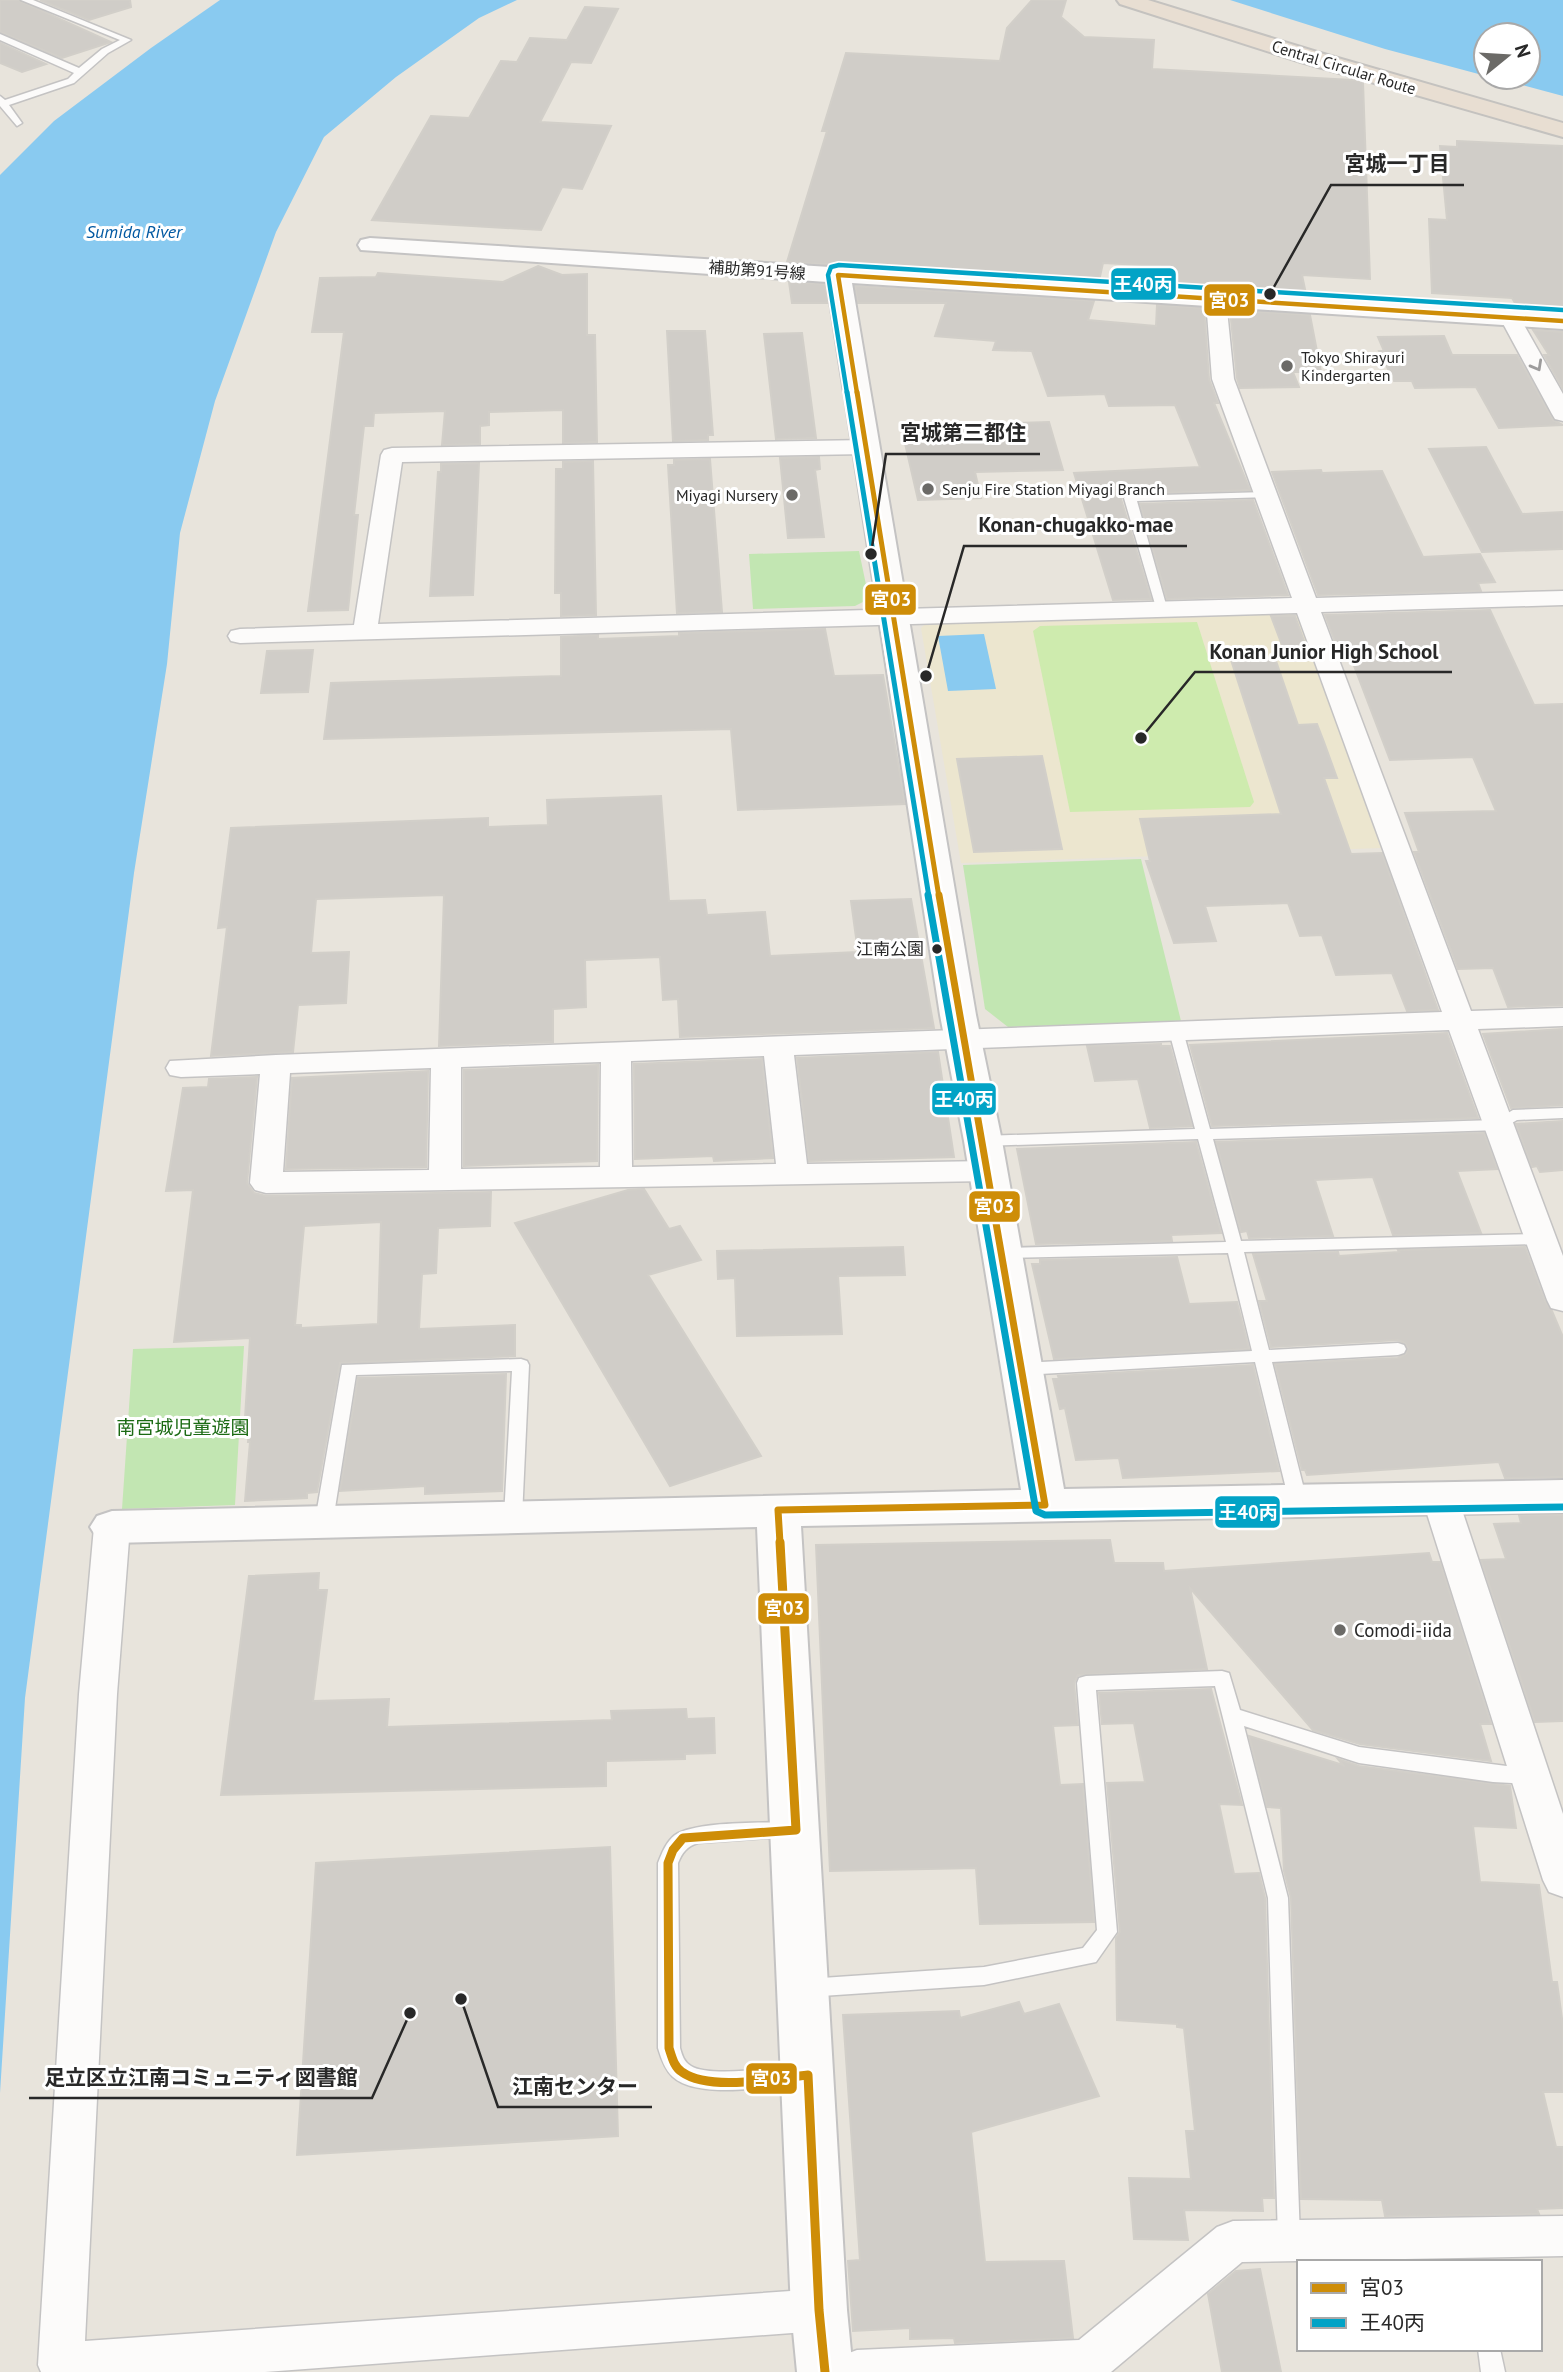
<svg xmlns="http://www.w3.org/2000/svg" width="1563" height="2372" font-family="'PT Sans','Noto Sans JP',sans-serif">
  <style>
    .education { fill: #ece6cf }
    .green { fill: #c2e6b2 }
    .pitch { fill: #ceebae }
    .water { fill: #89caf0 }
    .building { fill: #d0cdc8; stroke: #d2cfc9; stroke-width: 2; fill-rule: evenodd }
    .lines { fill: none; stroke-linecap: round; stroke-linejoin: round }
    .service-casing { stroke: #c4c3c3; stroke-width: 3 }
    .minor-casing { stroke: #c4c3c3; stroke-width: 3 }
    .tertiary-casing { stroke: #c4c3c3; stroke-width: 4 }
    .motorway-casing { stroke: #c4c2bf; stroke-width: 4 }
    .service { fill: #fcfbfa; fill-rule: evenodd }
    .minor { fill: #fcfbfa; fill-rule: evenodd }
    .tertiary { fill: #fcfbfa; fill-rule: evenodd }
    .motorway { fill: #e8ded2; fill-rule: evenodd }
    .bus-1-far3-casing { stroke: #fff; stroke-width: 8 }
    .bus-1-far2-casing { stroke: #fff; stroke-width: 10 }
    .bus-1-far1-casing { stroke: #fff; stroke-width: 12 }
    .bus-1-casing { stroke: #fff; stroke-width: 14 }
    .bus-2-far2-casing { stroke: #fff; stroke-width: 8 }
    .bus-2-far1-casing { stroke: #fff; stroke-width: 10 }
    .bus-2-casing { stroke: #fff; stroke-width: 12 }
    .bus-1-far3 { stroke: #ce8d08; stroke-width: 4.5 }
    .bus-1-far2 { stroke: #ce8d08; stroke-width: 5 }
    .bus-1-far1 { stroke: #ce8d08; stroke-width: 7 }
    .bus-1 { stroke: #ce8d08; stroke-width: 9 }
    .bus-2-far2 { stroke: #02a3c6; stroke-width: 4.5 }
    .bus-2-far1 { stroke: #02a3c6; stroke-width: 5 }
    .bus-2 { stroke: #02a3c6; stroke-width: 7 }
    .oneway { stroke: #9d9c9c }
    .poi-dot { fill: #6b6a67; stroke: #fff; stroke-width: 2.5 }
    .bus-dot { fill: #282828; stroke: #fff; stroke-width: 2.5 }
    .labels { text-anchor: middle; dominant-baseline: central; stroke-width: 6; stroke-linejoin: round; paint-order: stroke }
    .far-street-label { font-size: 16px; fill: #282828; stroke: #fff }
    .far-poi-label { font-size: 16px; fill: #282828; stroke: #fff; text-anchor: start }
    .bus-label { font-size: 17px; fill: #282828; stroke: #fff; text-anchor: end }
    .far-water-label { font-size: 18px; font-style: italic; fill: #0259a2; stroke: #fff }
    .park-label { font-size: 19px; fill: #1b6a13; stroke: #fff }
    .poi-label { font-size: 19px; fill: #282828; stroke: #fff; text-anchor: start }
    .leader { fill: none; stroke: #282828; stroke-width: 2.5 }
    .callout-dot { fill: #282828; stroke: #fff; stroke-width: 2.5 }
    .callout-label { font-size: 21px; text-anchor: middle; font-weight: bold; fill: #282828; stroke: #fff; stroke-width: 6; stroke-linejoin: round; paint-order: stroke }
    .line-badge { stroke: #fff; stroke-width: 2.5 }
    .badge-label { font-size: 19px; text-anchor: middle; font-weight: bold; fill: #fff }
  </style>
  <rect width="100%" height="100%" fill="#e8e4dc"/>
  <path class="education" d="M1287,613L1298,616L1381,848L961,863L921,628L927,622Z"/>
  <path class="green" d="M859,551L869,599L855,606L753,609L749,554Z
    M1141,859L1181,1021L1008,1027L985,1009L963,865Z
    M244,1346L235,1505L122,1509L133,1349Z"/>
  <path class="pitch" d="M1197,622L1254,802L1250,807L1070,812L1033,631L1040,626Z"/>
  <path class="water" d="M220,0H517L479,18L396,77L324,137L276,232L215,401L180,533L167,664L134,873L25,1698L0,2093V175L54,121L151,48Z
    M1230,0H1563V96L1492,77H1528V35H1486V76L1385,49Z
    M984,634L996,689L948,691L938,636Z"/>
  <path class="building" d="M0,0H18L111,42L62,58L0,32Z
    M40,0H130L131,7L89,20Z
    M1032,0H1066L1061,17L1084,37L1154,40L1152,69L1353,80L1363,82L1370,279L1302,275L1306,294L1159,285L1160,266L1103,263L1099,281L787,262L827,131H822L846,53L1000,61L1007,28Z
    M585,7L618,9L591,63L571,62L540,122L611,126L582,189L562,187L541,230L372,220L431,116L469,118L501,61L517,62L530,38L567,40Z
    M0,43L46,64L22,72L0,63Z
    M1457,141L1563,146V310L1518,308L1512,298L1432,293L1429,219L1447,220L1440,146L1457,147Z
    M538,266L562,275L587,274V335H595L597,442L563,443V410L489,412V425L480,426V444L442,445L445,411L374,413L373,426H364L354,515H358L348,610L308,611L344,332H312L320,278L376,277L378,273L503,282Z
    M789,282L825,284L828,303H792Z
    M855,286L1094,301L1088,320L1156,326L1157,305L1204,308L1209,379L1218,403H1214L1250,490L1124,494L1121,499L1151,599L1113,600L1074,473L1200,467L1175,405L1109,406L1105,394L1048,396L1032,351L993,350L996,341L935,336L946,303H858Z
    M1230,310L1310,315L1321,372H1293L1299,387L1240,388L1237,378Z
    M1533,330L1563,332V389L1544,355H1549Z
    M667,331H705L713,435H708V440L673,441Z
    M802,333L816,438L776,439L764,334Z
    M1444,336L1452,355H1517L1553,420L1563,425L1499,428L1476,387L1415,388L1412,381H1394L1379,351H1384L1378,337Z
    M1049,422L1063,470L975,472L981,498L918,500L901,426Z
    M1486,447L1522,514L1563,512V549L1482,552L1429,449Z
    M819,457L820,469L815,470L824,537L788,538L780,458Z
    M710,459L722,612L677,613L668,465H674V460Z
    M593,461L596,615L561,616V593H555L556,469H563V462Z
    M479,463L473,595L430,596L438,472H441V464Z
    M1321,470L1322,473L1382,471L1423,557L1480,554L1495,582L1478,583L1481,591L1318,595L1272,472Z
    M1253,500L1288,595L1167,599L1140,504Z
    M1490,610L1534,705L1563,704V1005L1508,1007L1493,968L1458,969L1414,852H1419L1405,813L1496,811L1473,757L1390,760L1351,658H1341L1325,615Z
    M1271,616H1295L1311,660L1288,661Z
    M825,629L834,676L883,675L905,804L738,810L731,729L324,739L331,683L561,676V637L598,635V639L679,636V633Z
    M313,650L308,692L261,693L267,651Z
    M1275,658L1298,725L1317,724L1324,742L1337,778H1324L1351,854L1382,853L1438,1010L1407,1011L1392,973L1336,975L1322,935L1300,936L1288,903L1205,906L1216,941L1174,943L1146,861H1150L1140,819L1281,814L1231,660Z
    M1042,756L1062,849L974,852L957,759Z
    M661,796L669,901L705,900L707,915L765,912L770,956L858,952L851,901L911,899L934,1028L680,1037L678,999L663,1000L660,957L585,960L586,1007L553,1009V1042L439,1046L444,895L316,899L311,953L349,952L346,1003L298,1005L293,1052L211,1056L227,927L218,928L231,828L488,818V827L548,825L547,800Z
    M1563,1029V1105L1511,1108L1483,1034Z
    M1447,1033L1478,1118L1212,1126L1190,1045Z
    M1161,1044V1046H1170L1192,1126L1150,1128L1138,1079L1095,1081L1087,1046Z
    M938,1052L954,1157L809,1161L797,1058Z
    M762,1059L773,1158L714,1161L713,1156L635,1159L634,1064Z
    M598,1065L597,1161L464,1166V1070Z
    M428,1071L426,1167L286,1169L292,1078Z
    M257,1077L247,1183L254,1193L266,1196L491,1192L490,1226L438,1228L436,1273L422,1274L419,1329L515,1325V1356L340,1363L317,1492L307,1493V1498L245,1501L250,1442H248L250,1418H245L250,1338L174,1342L193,1190L166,1191L183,1088L208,1087L209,1079ZM381,1222L378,1324L301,1328V1325H295L304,1226Z
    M1563,1121V1170L1540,1172L1537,1166L1532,1167L1516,1124Z
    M1484,1133L1497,1169L1457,1171L1481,1233L1393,1235L1373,1177L1315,1180L1333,1236L1249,1238L1247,1231L1241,1232L1216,1142Z
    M1196,1142L1221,1233L1171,1235L1172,1241L1036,1244L1017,1149Z
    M644,1189L669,1229L680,1226L701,1260L648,1275L761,1456L670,1486L515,1223L628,1190Z
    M903,1247L905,1275L838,1276L842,1334L737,1336L735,1278L718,1279L717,1251Z
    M1525,1247L1545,1301L1552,1311L1563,1337V1477L1505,1478L1499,1462L1307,1475L1305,1470H1302L1275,1364L1398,1358L1406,1354L1408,1348L1405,1343L1398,1340L1271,1347L1259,1301H1267L1253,1254L1338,1252L1339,1256L1399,1252L1398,1250Z
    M1177,1257L1189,1304L1237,1302L1249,1349L1054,1359L1032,1264H1040V1260Z
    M1253,1365L1279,1471L1123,1478L1119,1458L1076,1460L1065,1408L1060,1409L1053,1379H1059L1058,1376Z
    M506,1374L502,1491L425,1494V1486L340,1491L358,1378Z
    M1519,1515H1563V1721L1535,1722L1481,1560L1506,1559L1494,1524L1521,1523Z
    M1110,1540L1114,1563H1163L1164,1571L1429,1553L1432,1562H1440L1491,1724H1480L1491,1761L1360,1744L1313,1730L1190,1588L1207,1669L1078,1675L1074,1683L1078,1725L1053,1726L1060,1785L1083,1784L1094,1922L980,1924L976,1868L830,1871L816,1545Z
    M319,1573L318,1590H327L313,1701L389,1699L387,1727L612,1720L611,1711L686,1709L687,1719L714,1718L715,1753L685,1754V1759L606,1761V1786L221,1795L249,1576Z
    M1211,1689L1242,1805L1219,1804L1234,1874L1259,1873L1265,1898L1274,2198H1262L1263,2211L1184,2210L1188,2240L1134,2239L1129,2178L1191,2179L1186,2131H1195L1184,2028L1177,2027V2024L1117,2020L1116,1938L1120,1932L1107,1783L1145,1782L1134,1723L1102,1724L1099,1693Z
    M1249,1736L1343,1765L1338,1759L1359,1766L1510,1786L1516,1828L1473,1826L1480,1882L1539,1885L1552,1982H1557L1563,2026V2092H1543L1556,2147H1563V2208L1537,2209L1539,2214L1385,2216L1382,2200L1301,2199L1291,1898L1284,1871L1281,1808L1267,1807Z
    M610,1847L618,2136L297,2155L316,1863Z
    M1019,2002L1024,2014L1059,2004L1099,2096L971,2132L985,2262L1064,2261L1073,2338L955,2343L954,2338L910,2339V2328L853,2331L848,2261L860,2260L843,2015L959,2011L960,2018Z
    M1260,2269L1281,2372H1222L1208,2294L1236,2271Z"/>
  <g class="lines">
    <defs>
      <path id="service" d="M21,0H33L131,40L108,53L74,83L9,105L22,123L17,126L0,106V96L5,100L68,79L74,73L0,40V34L79,68L102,49L120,40Z
        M1266,492L1272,495L1270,497L1137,501L1167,608L1161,612L1157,611L1124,498L1126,496Z
        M1176,1026L1183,1031L1210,1129L1496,1120L1513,1110L1563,1108V1118L1517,1120L1500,1130L1213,1139L1241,1241L1539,1234L1547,1239L1539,1244L1244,1252L1269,1350L1398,1343L1404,1345L1406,1349L1404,1353L1398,1355L1272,1362L1307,1501L1304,1506H1292L1289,1501L1255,1362L1022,1375L1016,1373L1014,1369L1016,1365L1022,1363L1252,1351L1228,1253L1002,1258L994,1253L1002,1248L1226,1242L1198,1139L983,1146L975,1141L983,1136L1195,1129L1169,1031Z
        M521,1359L527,1361L529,1365L522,1517L519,1522H507L504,1517L512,1371L356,1375L333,1521L330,1526H318L315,1521L342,1365Z
        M1222,1671L1229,1673L1240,1710L1359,1747L1537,1770L1540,1776L1537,1782L1530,1784L1493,1782L1359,1763L1244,1726L1288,1898L1300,2239L1297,2246L1289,2249L1281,2246L1278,2239L1268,1898L1215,1686L1096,1690L1117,1932L1096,1962L984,1985L807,1997L800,1994L797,1988L800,1982L807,1979L984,1967L1083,1948L1097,1930L1077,1683L1079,1678L1086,1676Z
        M789,1822L796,1824L799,1830L796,1836L698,1843C687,1846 682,1853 678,1863L680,2048C682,2055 684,2062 691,2066C710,2078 778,2067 802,2066L809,2068L813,2075L809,2082L802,2084C770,2086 698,2100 673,2077C665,2070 661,2058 658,2048V1863C662,1853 666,1842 675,1835C696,1821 762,1823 789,1822Z
        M1478,2349H1500L1505,2372H1481Z"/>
      <path id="minor" d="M1216,294L1223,296L1226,300L1234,379L1316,598L1563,591V605L1321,612L1471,1011L1563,1008V1026L1478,1029L1563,1256V1311L1551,1308L1547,1300L1449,1030L794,1055L807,1164L988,1161L999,1164L1004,1171L999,1178L988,1181L266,1193L255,1190L250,1183L260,1074L181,1077L170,1075L166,1068L170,1061L276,1055L1442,1012L1297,613L240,643L231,641L228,636L231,631L240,629L354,625L381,455L384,450L392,448L867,440L875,442L878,447L875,452L867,454L402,462L378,624L1292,598L1212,379L1206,300L1209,296ZM764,1056L776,1164L632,1167L631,1061ZM601,1062L600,1167L461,1169V1067ZM431,1068L429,1170L283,1172L290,1073Z
        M1510,312L1517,314L1520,318L1563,394V421L1555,419L1552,414L1500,318L1503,314Z
        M1440,1485L1452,1489L1458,1498L1563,1814V1897L1549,1892L1543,1880L1422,1498L1428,1489Z
        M112,1514L125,1518L130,1527L117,1694L85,2341L819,2289L835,2295L842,2310L835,2325L819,2331L265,2372H41L38,2365L79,1694L94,1527L99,1518Z
        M1563,2216V2256L1242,2262L1111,2372H834L841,2356L857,2350L1079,2340L1217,2227L1233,2221Z"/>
      <path id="tertiary" d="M370,238L1563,313V329L852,283L976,1015L1002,1141L1064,1489L1563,1480V1512L801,1526L847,2310L853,2372H797L791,2310L757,1527L112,1543L97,1538L90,1527L97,1516L112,1511L1021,1490L964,1141L940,1015L827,282L361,250L358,245L361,240Z"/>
      <path id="motorway" d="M1117,0H1148L1317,52L1563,123V137L1301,62L1120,4Z"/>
    </defs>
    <use href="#service" class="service-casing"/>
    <use href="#minor" class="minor-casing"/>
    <use href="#tertiary" class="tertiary-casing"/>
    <use href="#motorway" class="motorway-casing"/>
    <use href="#service" class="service"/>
    <use href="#minor" class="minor"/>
    <use href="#tertiary" class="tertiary"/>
    <use href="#motorway" class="motorway"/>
    <defs>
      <path id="bus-1-far3" d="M857,393L838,275L1563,321"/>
      <path id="bus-1-far2" d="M857,392L939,897"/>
      <path id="bus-1-far1" d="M780,1543L778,1510L1045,1505L939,895"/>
      <path id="bus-1" d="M780,1542L796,1830L683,1838L673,1850L668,1863L669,2048C672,2057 674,2067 682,2072C710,2092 775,2078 808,2075L819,2310L825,2372"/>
      <path id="bus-2-far2" d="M847,393L828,275L831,267L839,265L1563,310"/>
      <path id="bus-2-far1" d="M847,392L929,897"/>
      <path id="bus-2" d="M928,895L1036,1511L1045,1515L1563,1507"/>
    </defs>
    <use href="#bus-1-far3" class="bus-1-far3-casing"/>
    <use href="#bus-1-far2" class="bus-1-far2-casing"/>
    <use href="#bus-1-far1" class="bus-1-far1-casing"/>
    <use href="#bus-1" class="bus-1-casing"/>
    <use href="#bus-2-far2" class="bus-2-far2-casing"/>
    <use href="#bus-2-far1" class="bus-2-far1-casing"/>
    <use href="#bus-2" class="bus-2-casing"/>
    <use href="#bus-1-far3" class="bus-1-far3"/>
    <use href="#bus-1-far2" class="bus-1-far2"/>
    <use href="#bus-1-far1" class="bus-1-far1"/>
    <use href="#bus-1" class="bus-1"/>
    <use href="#bus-2-far2" class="bus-2-far2"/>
    <use href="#bus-2-far1" class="bus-2-far1"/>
    <use href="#bus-2" class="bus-2"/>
  </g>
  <defs><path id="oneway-chevron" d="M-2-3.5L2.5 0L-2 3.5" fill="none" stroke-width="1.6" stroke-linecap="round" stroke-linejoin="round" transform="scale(1.75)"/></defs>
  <use class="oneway" href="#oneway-chevron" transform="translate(1537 366) rotate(61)"/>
  <g class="poi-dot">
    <circle cx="1287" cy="366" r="7"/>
    <circle cx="928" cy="489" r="7"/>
    <circle cx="792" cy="495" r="7"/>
    <circle cx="1340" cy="1630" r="7"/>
  </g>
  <circle class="bus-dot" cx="937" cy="949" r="6"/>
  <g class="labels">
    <g class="far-street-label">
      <text transform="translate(1344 67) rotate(17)">Central Circular Route</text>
      <text transform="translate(757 270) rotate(4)">補助第91号線</text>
    </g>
    <g class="far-poi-label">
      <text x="1301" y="357">Tokyo Shirayuri<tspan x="1301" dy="18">Kindergarten</tspan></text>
      <text x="942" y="489">Senju Fire Station Miyagi Branch</text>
      <text x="778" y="495" text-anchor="end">Miyagi Nursery</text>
    </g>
    <g class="bus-label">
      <text x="924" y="949">江南公園</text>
    </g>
    <g class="far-water-label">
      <text x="134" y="231">Sumida River</text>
    </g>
    <g class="park-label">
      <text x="183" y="1427">南宮城児童遊園</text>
    </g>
    <g class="poi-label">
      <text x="1354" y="1630">Comodi-iida</text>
    </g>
  </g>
  <path class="leader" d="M1270 294L1331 185H1464M871 554L886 454H1040M926 676L964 546H1187M1141 738L1195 672H1452M410 2013L372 2098H29M461 1999L498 2107H652"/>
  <g class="callout-dot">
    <circle cx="1270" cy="294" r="7"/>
    <circle cx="871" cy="554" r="7"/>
    <circle cx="926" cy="676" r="7"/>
    <circle cx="1141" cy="738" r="7"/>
    <circle cx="410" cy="2013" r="7"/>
    <circle cx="461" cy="1999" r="7"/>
  </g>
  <g class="callout-label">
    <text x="1397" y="171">宮城一丁目</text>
    <text x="963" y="440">宮城第三都住</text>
    <text x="1076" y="532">Konan-chugakko-mae</text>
    <text x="1324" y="659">Konan Junior High School</text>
    <text x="201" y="2085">足立区立江南コミュニティ図書館</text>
    <text x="575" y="2094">江南センター</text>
  </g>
  <g class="line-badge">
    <rect x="1110" y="267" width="67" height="34" rx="7" fill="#02a3c6"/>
    <rect x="1203" y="283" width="53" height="34" rx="7" fill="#ce8d08"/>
    <rect x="864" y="583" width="53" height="33" rx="7" fill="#ce8d08"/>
    <rect x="931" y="1082" width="66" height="34" rx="7" fill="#02a3c6"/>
    <rect x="968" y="1190" width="53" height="33" rx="7" fill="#ce8d08"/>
    <rect x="1214" y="1495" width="67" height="34" rx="7" fill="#02a3c6"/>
    <rect x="757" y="1592" width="53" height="33" rx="7" fill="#ce8d08"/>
    <rect x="745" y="2062" width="53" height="33" rx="7" fill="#ce8d08"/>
  </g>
  <g class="badge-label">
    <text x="1143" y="291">王40丙</text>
    <text x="1229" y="307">宮03</text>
    <text x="891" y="606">宮03</text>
    <text x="964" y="1106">王40丙</text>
    <text x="994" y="1213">宮03</text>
    <text x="1248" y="1519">王40丙</text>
    <text x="784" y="1615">宮03</text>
    <text x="771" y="2085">宮03</text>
  </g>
  <rect x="1297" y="2260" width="245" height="91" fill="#ffffff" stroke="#a9a9a9" stroke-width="2"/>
  <rect x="1311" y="2283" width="35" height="10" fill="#ce8d08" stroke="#a9a9a9" stroke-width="2"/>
  <text x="1360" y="2295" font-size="21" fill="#282828">宮03</text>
  <rect x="1311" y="2318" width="35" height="10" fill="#02a3c6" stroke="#a9a9a9" stroke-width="2"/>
  <text x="1360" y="2330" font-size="21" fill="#282828">王40丙</text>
  <g transform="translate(1507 56) rotate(72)"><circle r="33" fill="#ffffff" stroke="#a9a9a9" stroke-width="2"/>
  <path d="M0-5L12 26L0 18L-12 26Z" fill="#6b6a67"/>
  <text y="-10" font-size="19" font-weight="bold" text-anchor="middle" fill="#282828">N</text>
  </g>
</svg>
